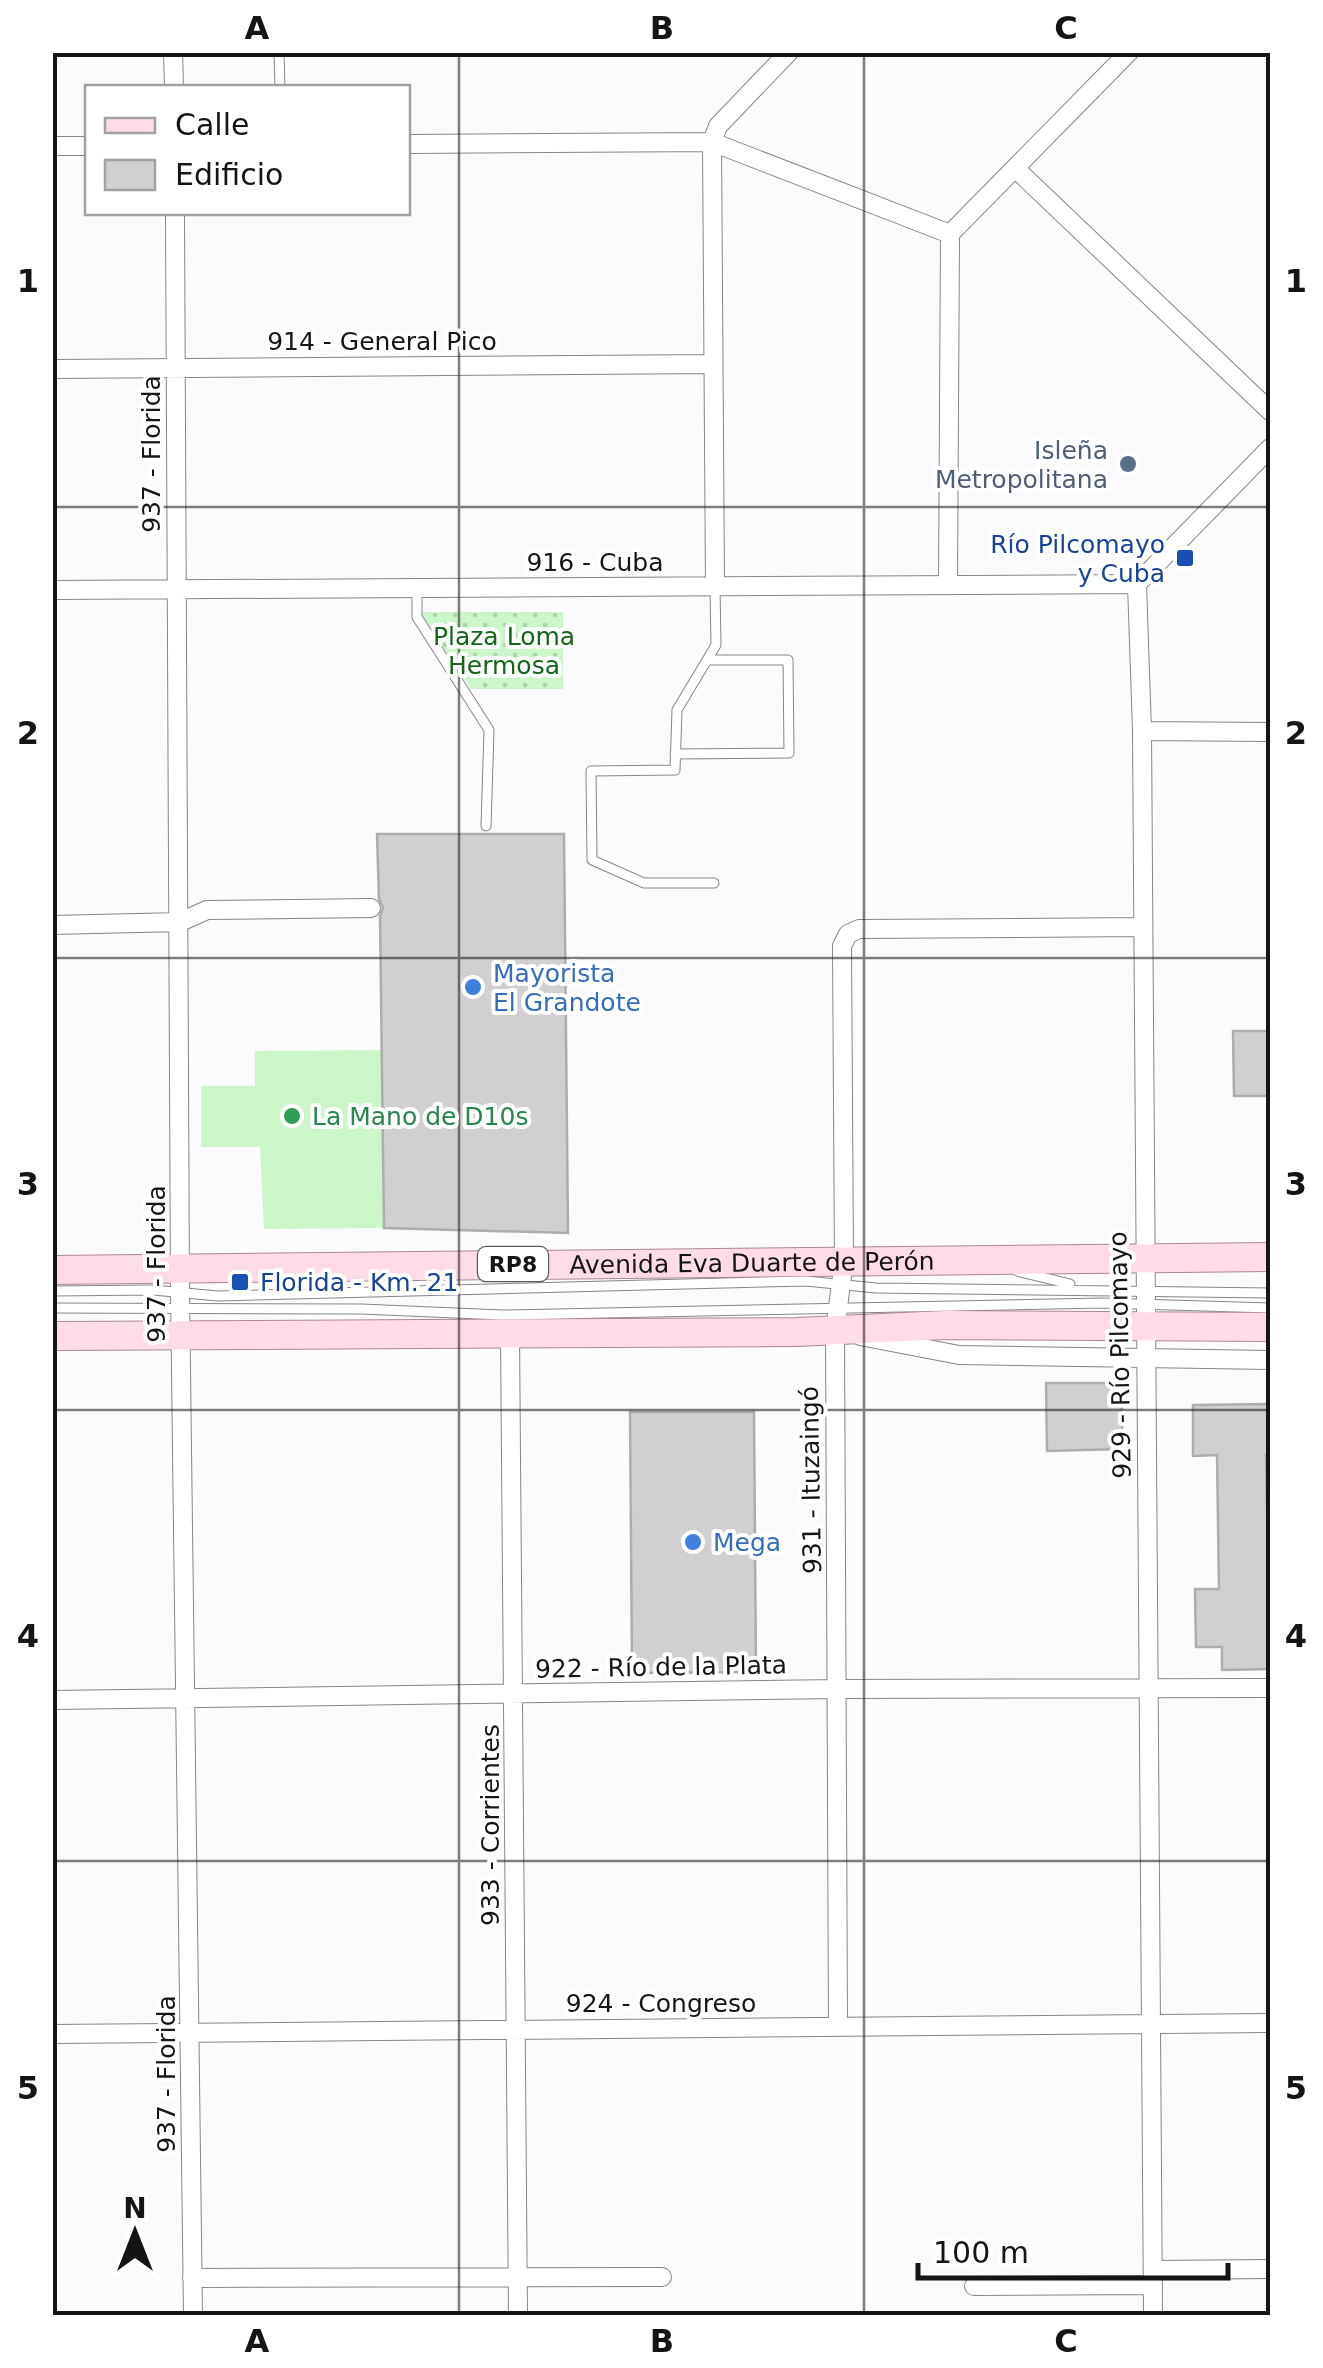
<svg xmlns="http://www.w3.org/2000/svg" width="1323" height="2368" font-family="'DejaVu Sans',sans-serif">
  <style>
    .grass { fill: #cdf5ca }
    .park { fill: url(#park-dots) }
    .building { fill: #d2cfd1; stroke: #afacae; stroke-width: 2.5 }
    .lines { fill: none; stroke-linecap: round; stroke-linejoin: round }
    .service-casing { stroke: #868689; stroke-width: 11 }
    .minor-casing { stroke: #868689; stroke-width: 20 }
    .primary-casing { stroke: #ac8792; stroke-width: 30 }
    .service { stroke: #fff; stroke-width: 9 }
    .minor { stroke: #fff; stroke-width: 18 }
    .primary { stroke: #fedce6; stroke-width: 28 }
    .grid { fill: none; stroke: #151516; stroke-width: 2.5; stroke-opacity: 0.55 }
    .service-dot { fill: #5c6f8a; stroke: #fff; stroke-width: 4 }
    .transit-dot { fill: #1a4fb4; stroke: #fff; stroke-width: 4 }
    .shop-dot { fill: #3f7fe0; stroke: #fff; stroke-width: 4 }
    .leisure-dot { fill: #2e9e5b; stroke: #fff; stroke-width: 4 }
    .labels { text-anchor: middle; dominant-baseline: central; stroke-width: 8; stroke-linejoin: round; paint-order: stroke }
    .shield { fill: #fff; stroke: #5b5b5c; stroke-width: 2.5 }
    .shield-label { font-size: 22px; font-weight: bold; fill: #151516 }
    .street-label { font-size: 25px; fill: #151516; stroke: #fff }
    .service-label { font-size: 25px; fill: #4e5e75; stroke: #fff; text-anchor: end }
    .transit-label { font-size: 25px; fill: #164399; stroke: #fff; text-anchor: end }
    .park-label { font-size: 25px; fill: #146618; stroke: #fff }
    .shop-label { font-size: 25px; fill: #366cbe; stroke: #fff; text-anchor: start }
    .leisure-label { font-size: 25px; fill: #27864d; stroke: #fff; text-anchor: start }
    .neatline { fill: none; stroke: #151516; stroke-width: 4 }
    .grid-label { font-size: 32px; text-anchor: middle; font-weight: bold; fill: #151516 }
  </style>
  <defs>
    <pattern id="park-dots" width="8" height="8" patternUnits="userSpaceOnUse" patternTransform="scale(2.5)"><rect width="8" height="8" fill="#cdf5ca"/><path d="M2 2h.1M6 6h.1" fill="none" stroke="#afd1ad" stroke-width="1.8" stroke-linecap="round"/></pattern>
  </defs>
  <rect width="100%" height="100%" fill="#fbfbfe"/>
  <path class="grass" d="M384,1050V1228L264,1229L260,1147H201V1086H255V1051Z"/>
  <path class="park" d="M420,612H563V689H471Z"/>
  <path class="building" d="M377,834H564L568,1233L384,1228L380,917L383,907L379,899Z
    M1233,1031H1270V1096H1234Z
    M1046,1383H1122V1449L1047,1451Z
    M1270,1404V1455H1266L1270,1669L1222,1670V1647H1196L1195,1589H1219L1217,1455L1193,1456V1405Z
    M630,1412H754L756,1672L632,1673Z"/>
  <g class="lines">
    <defs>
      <path id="service" d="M279,52L280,88
        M417,588V617L489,730L486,826
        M675,754L789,753L788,660H710
        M714,883H644L592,860L591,771L675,770L677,710L716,645L715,587
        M1017,1271L1070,1284
        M52,1291L153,1290L218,1296L806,1281L876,1288L1270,1293
        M52,1308L361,1309L502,1315L1103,1303L1270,1308"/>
      <path id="minor" d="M173,52L174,88
        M408,144L712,142L950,234
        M52,146H88
        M1016,169L1270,411
        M175,212L180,1292L193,2316
        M52,369L712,364
        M948,585L950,234L1129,52
        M715,587L712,142L718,126L789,52
        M52,590L1137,584
        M1142,731L1270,732
        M52,925L180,922L207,910L371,908
        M510,1334L518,2316
        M860,1336L959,1355L1270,1360
        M52,1700L838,1689L1270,1688
        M838,2027L835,1331L844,1260L842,946L848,934L859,929L1142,927
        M52,2034L1270,2023
        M1153,2270L1270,2269
        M192,2278L662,2277
        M974,2286L1153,2285
        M1153,2316L1142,731L1137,584L1270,448"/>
      <g id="primary">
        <path id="s1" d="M52,1270L1270,1257"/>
        <path d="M52,1336L797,1332L946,1325L1270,1327"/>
      </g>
    </defs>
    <use href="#service" class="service-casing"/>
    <use href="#minor" class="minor-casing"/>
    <use href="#primary" class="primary-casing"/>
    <use href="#service" class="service"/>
    <use href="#minor" class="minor"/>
    <use href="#primary" class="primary"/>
  </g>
  <path class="grid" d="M459,52V2316M864,52V2316M52,507H1270M52,958H1270M52,1410H1270M52,1861H1270"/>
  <circle class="service-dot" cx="1128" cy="464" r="10"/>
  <g class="transit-dot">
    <rect x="1175" y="548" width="20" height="20" rx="5"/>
    <rect x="230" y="1272" width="20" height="20" rx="5"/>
  </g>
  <g class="shop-dot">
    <circle cx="473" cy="987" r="10"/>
    <circle cx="693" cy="1542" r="10"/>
  </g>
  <circle class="leisure-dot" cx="292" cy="1116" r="10"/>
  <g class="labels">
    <rect class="shield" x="478" y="1247" width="70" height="34" rx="8"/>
    <g class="shield-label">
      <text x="513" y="1264">RP8</text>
    </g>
    <g class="street-label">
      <text x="382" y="341">914 - General Pico</text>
      <text transform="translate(151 454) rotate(-90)">937 - Florida</text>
      <text x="595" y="562">916 - Cuba</text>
      <text stroke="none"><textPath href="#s1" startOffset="700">Avenida Eva Duarte de Perón</textPath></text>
      <text transform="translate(156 1264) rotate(-90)">937 - Florida</text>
      <text transform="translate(1120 1355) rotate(-91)">929 - Río Pilcomayo</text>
      <text transform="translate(811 1480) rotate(-91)">931 - Ituzaingó</text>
      <text transform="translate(661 1667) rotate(-1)">922 - Río de la Plata</text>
      <text transform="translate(490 1825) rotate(-90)">933 - Corrientes</text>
      <text x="661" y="2003">924 - Congreso</text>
      <text transform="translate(166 2074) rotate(-90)">937 - Florida</text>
    </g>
    <g class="service-label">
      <text x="1108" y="450">Isleña<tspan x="1108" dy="29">Metropolitana</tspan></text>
    </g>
    <g class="transit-label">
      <text x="1165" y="544">Río Pilcomayo<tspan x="1165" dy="29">y Cuba</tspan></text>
      <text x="260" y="1282" text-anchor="start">Florida - Km. 21</text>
    </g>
    <g class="park-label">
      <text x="504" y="636">Plaza Loma<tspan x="504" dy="29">Hermosa</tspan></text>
    </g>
    <g class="shop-label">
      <text x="493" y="973">Mayorista<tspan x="493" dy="29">El Grandote</tspan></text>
      <text x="713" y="1542">Mega</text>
    </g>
    <g class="leisure-label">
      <text x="312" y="1116">La Mano de D10s</text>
    </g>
  </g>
  <rect width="1323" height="2368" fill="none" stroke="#ffffff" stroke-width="110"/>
  <rect x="85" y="85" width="325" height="130" fill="#ffffff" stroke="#a1a1a2" stroke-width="2.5"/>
  <rect x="105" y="118" width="50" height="15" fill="#fedce6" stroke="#a1a1a2" stroke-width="2.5"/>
  <text x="175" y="135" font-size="30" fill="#151516">Calle</text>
  <rect x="105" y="160" width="50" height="30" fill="#d2cfd1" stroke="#a1a1a2" stroke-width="2.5"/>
  <text x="175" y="185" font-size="30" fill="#151516">Edificio</text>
  <g transform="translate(135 2233)" stroke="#ffffff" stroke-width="8" paint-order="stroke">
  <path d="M0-8L18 38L0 25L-18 38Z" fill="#151516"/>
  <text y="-15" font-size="28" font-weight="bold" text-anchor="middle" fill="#151516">N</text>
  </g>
  <path d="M918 2263v15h310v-15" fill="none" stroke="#151516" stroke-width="5"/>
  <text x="933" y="2263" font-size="30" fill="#151516" stroke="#ffffff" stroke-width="8" paint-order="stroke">100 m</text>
  <rect x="55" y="55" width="1213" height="2258" class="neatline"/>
  <g class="grid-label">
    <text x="257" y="39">A</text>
    <text x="662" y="39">B</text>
    <text x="1066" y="39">C</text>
    <text x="28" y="292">1</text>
    <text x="1296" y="292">1</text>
    <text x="28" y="744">2</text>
    <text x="1296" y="744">2</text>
    <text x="28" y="1195">3</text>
    <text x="1296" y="1195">3</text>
    <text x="28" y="1647">4</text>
    <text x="1296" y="1647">4</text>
    <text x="28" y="2099">5</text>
    <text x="1296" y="2099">5</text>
    <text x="257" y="2352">A</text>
    <text x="662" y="2352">B</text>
    <text x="1066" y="2352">C</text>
  </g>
</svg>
